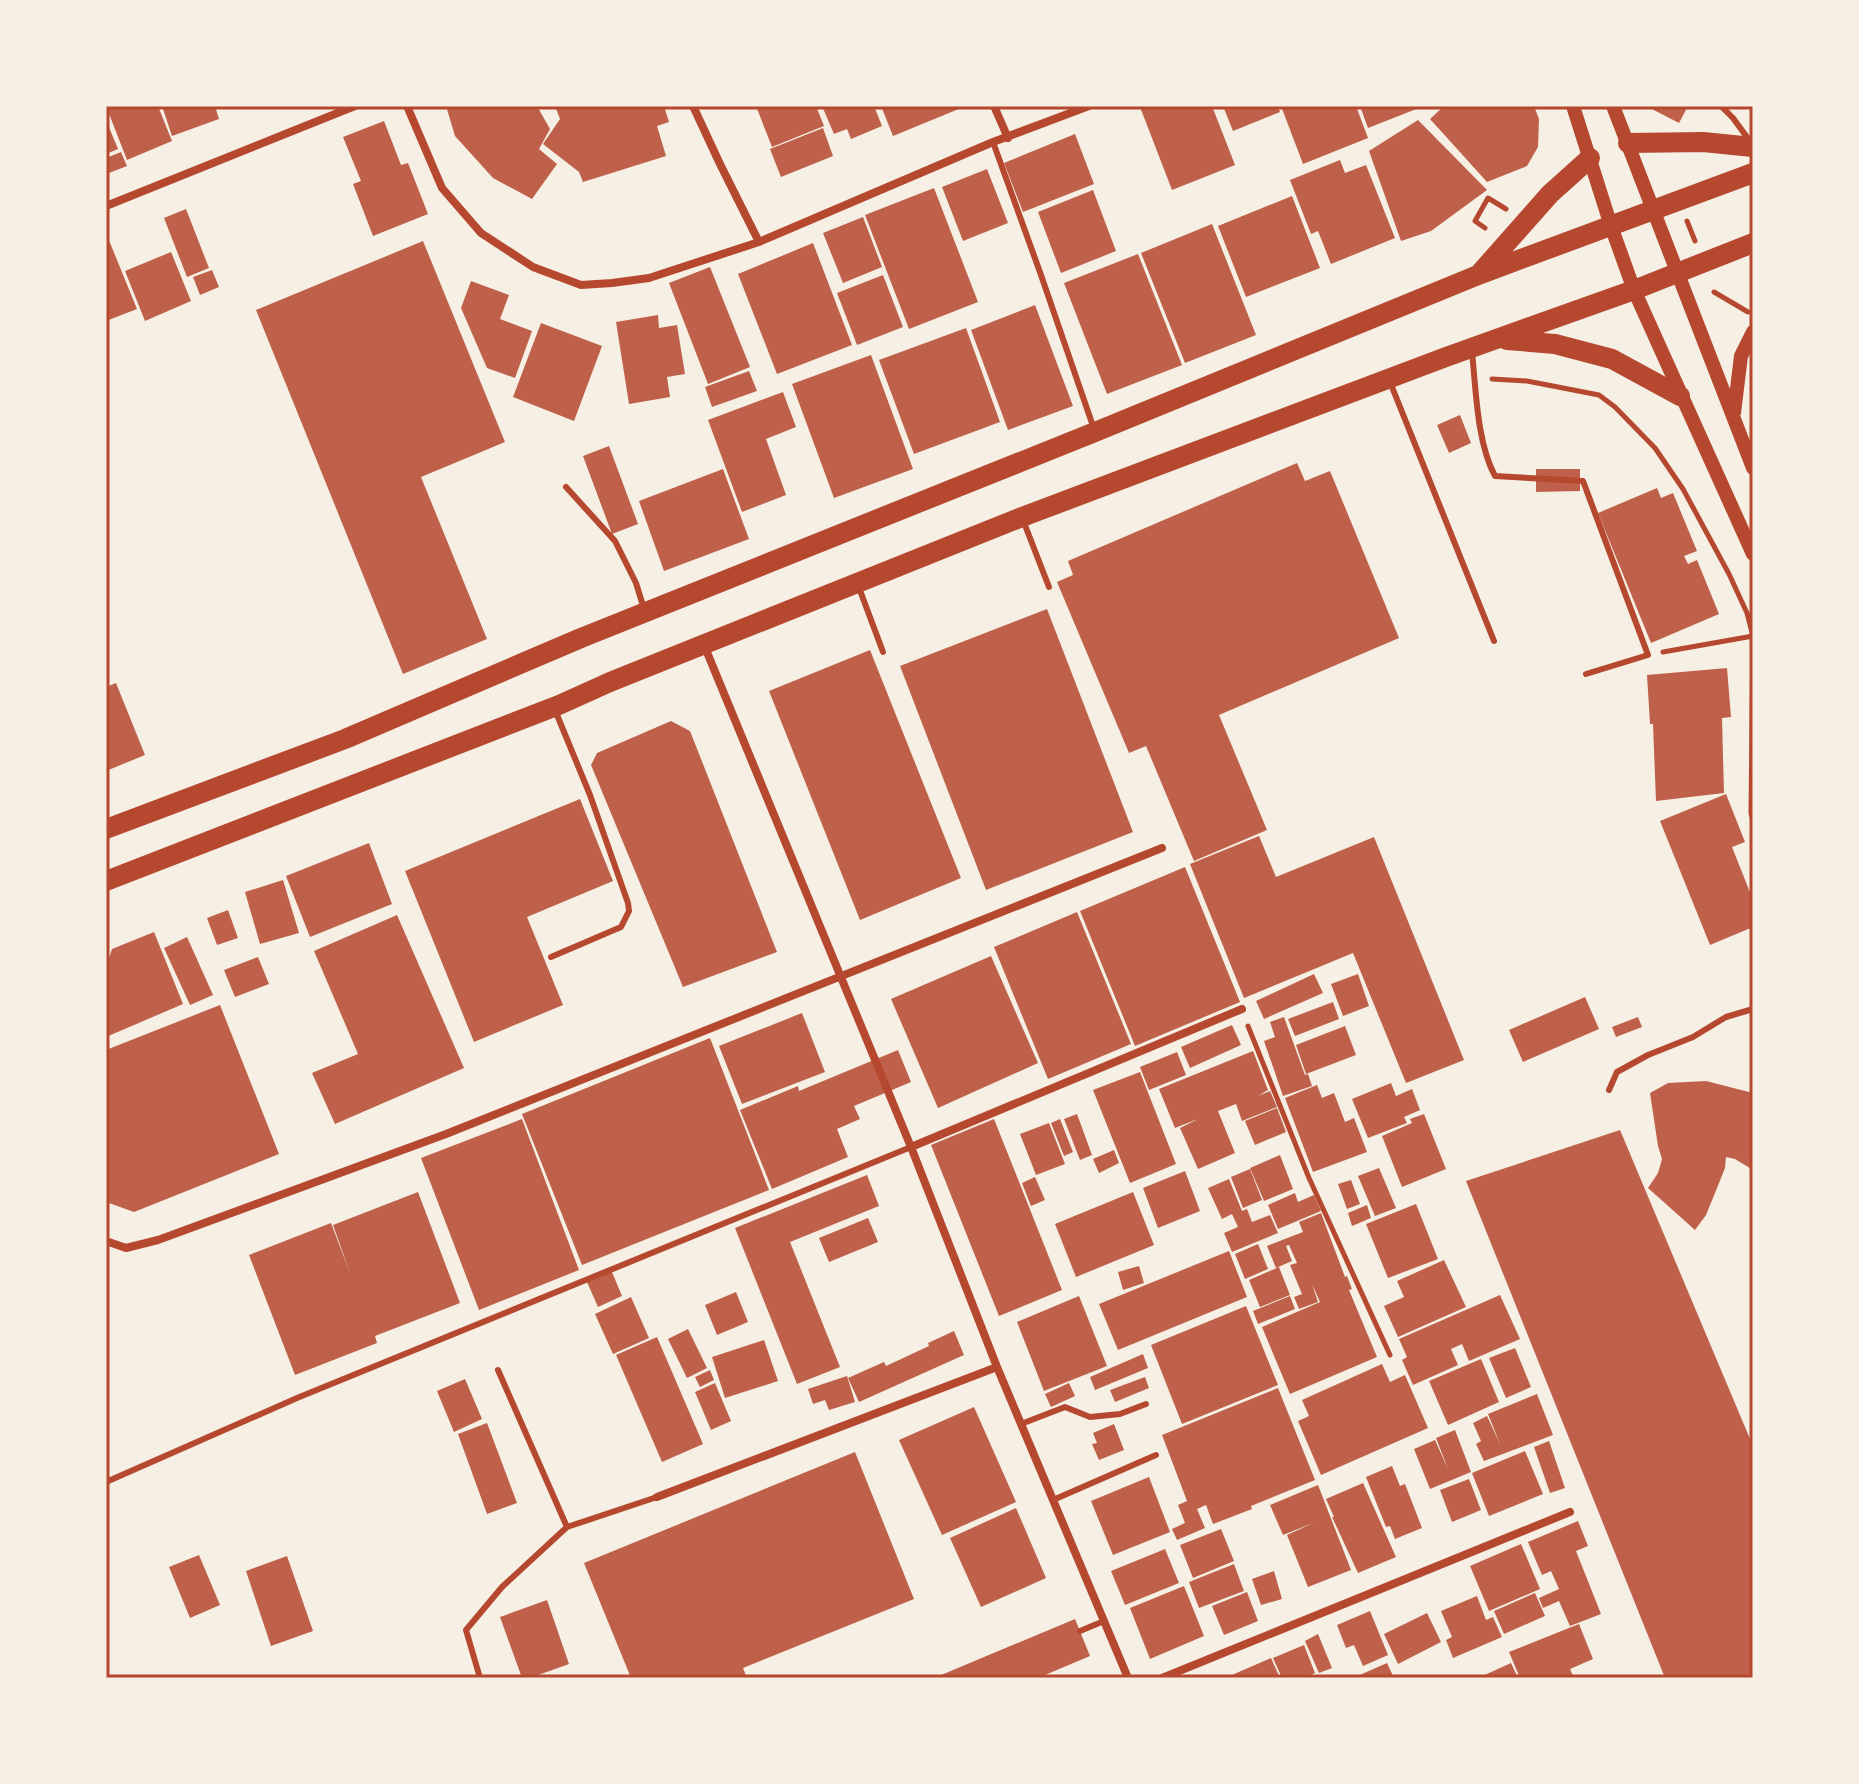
<svg xmlns="http://www.w3.org/2000/svg" width="1859" height="1784" font-family="'Archivo Narrow',sans-serif">
  <style>
    .building { fill: #bf614a }
    .lines { fill: none; stroke-linecap: round; stroke-linejoin: round }
    .path { stroke: #b5482f; stroke-width: 5 }
    .service { stroke: #b5482f; stroke-width: 6 }
    .minor { stroke: #b5482f; stroke-width: 8 }
    .tertiary { stroke: #b5482f; stroke-width: 14 }
    .primary { stroke: #b5482f; stroke-width: 20 }
    .neatline { fill: none; stroke: #b5482f; stroke-width: 3 }
  </style>
  <rect width="100%" height="100%" fill="#f6efe4"/>
  <path class="building" d="M106,106H158L172,141L127,160Z
    M162,106H215L219,119L172,136Z
    M446,106H537L550,129L539,149L557,164L532,199L493,178L455,136Z
    M555,106H664L669,122L657,126L666,156L583,182L579,172L543,144L560,119Z
    M756,106H816L824,126L772,147Z
    M822,106H874L882,126L851,139L847,129L834,134Z
    M881,106H966L893,136Z
    M1142,106H1212L1235,165L1172,190L1140,107Z
    M1223,106H1278L1280,112L1233,131Z
    M1281,106H1356L1368,138L1303,164Z
    M1360,106H1424L1368,128Z
    M1444,106H1534L1539,119L1538,147L1527,166L1487,182L1430,119Z
    M1646,106H1688L1679,123Z
    M106,120L118,149L106,154Z
    M1418,120L1487,190L1431,231L1401,241L1369,151Z
    M384,121L401,165L408,163L428,214L373,236L353,184L361,181L343,137Z
    M823,128L833,156L781,177L770,149Z
    M1075,134L1094,184L1023,212L1004,163Z
    M121,152L127,166L109,173L106,166V158Z
    M1340,160L1345,173L1366,165L1395,238L1331,264L1318,231L1311,234L1290,180Z
    M987,169L1008,223L963,241L942,187Z
    M934,188L978,302L909,329L865,215Z
    M1093,190L1116,251L1061,273L1038,212Z
    M1292,196L1320,268L1246,297L1218,226Z
    M186,209L209,268L187,277L164,218Z
    M863,217L882,267L843,283L823,233Z
    M1212,224L1256,335L1185,363L1141,253Z
    M106,233L137,309L106,321Z
    M423,241L505,442L421,477L487,639L403,674L256,310Z
    M813,243L852,345L777,374L738,274Z
    M171,252L191,301L145,321L125,271Z
    M1138,254L1182,365L1107,394L1064,283Z
    M710,267L750,367L708,384L669,283Z
    M212,270L219,287L200,295L193,277Z
    M883,275L903,327L857,345L837,293Z
    M471,281L509,295L500,319L532,331L515,378L487,368L461,308Z
    M1035,305L1073,406L1008,430L971,330Z
    M658,315L659,328L677,325L685,374L667,377L670,397L629,404L616,322Z
    M541,323L602,346L574,421L513,397Z
    M966,328L1000,422L914,454L879,360Z
    M871,355L913,469L834,498L792,384Z
    M749,371L757,391L712,407L705,387Z
    M783,392L796,427L766,439L786,495L742,512L708,420Z
    M1460,415L1471,443L1449,453L1437,425Z
    M609,446L638,524L612,534L583,456Z
    M1297,463L1305,481L1330,471L1399,638L1219,715L1267,830L1194,861L1146,746L1129,753L1057,582L1073,575L1068,561Z
    M723,469L749,539L664,571L639,501Z
    M1536,469H1580V491L1536,492Z
    M1657,488L1661,498L1673,493L1697,551L1684,556L1688,564L1697,560L1719,614L1651,643L1598,513Z
    M1047,609L1133,832L986,890L900,666Z
    M870,650L961,878L860,920L769,691Z
    M1727,668L1731,717L1722,718L1724,793L1656,801L1653,724H1650L1647,675Z
    M116,683L145,755L106,771V687Z
    M671,721L690,731L777,952L683,987L591,765L597,753Z
    M1726,794L1745,842L1732,847L1753,900V927L1710,945L1660,821Z
    M580,799L613,881L527,917L563,1005L474,1042L405,871Z
    M1259,836L1276,877L1374,837L1464,1060L1406,1083L1353,953L1244,998L1190,864Z
    M369,843L392,904L310,937L286,876Z
    M1185,867L1240,1002L1135,1046L1080,911Z
    M283,880L299,933L260,944L245,892Z
    M228,910L238,938L217,945L207,918Z
    M1077,912L1131,1044L1048,1079L994,947Z
    M397,915L464,1068L335,1124L312,1073L358,1054L314,951Z
    M154,932L183,1004L106,1037V967L112,949Z
    M187,937L213,995L190,1005L164,948Z
    M991,956L1038,1063L938,1108L891,999Z
    M258,957L269,984L235,997L224,970Z
    M1314,974L1323,993L1264,1019L1256,1001Z
    M1358,974L1369,1006L1343,1016L1331,984Z
    M1585,997L1599,1029L1523,1062L1509,1030Z
    M1333,1002L1339,1019L1295,1036L1288,1019Z
    M220,1005L279,1154L134,1212L106,1202V1050Z
    M802,1013L825,1072L742,1104L719,1046Z
    M1284,1017L1305,1075L1308,1074L1312,1086L1283,1096L1264,1041L1275,1037L1270,1022Z
    M1638,1017L1642,1027L1616,1037L1612,1027Z
    M1232,1025L1241,1045L1190,1068L1181,1047Z
    M1345,1026L1356,1055L1306,1074L1296,1045Z
    M710,1038L769,1190L582,1265L522,1114Z
    M898,1050L911,1082L854,1106L860,1119L837,1129L848,1157L772,1189L740,1110L798,1086L799,1091Z
    M1253,1051L1268,1090L1258,1096L1270,1091L1277,1107L1242,1121L1236,1104L1218,1111L1235,1153L1198,1169L1180,1128L1198,1119L1175,1128L1159,1089Z
    M1177,1052L1186,1075L1149,1090L1140,1067Z
    M1140,1072L1176,1164L1130,1183L1093,1090Z
    M1706,1081L1753,1093V1170L1735,1159L1726,1157L1725,1168L1715,1193L1706,1215L1695,1230L1648,1188L1658,1173L1662,1159L1658,1146L1650,1093L1668,1083Z
    M1391,1083L1396,1096L1412,1089L1420,1110L1404,1117L1407,1123L1368,1138L1352,1099Z
    M1317,1085L1322,1098L1334,1093L1345,1122L1354,1118L1367,1152L1313,1172L1285,1098Z
    M1277,1108L1286,1132L1255,1145L1245,1121Z
    M1077,1114L1092,1155L1080,1160L1064,1119Z
    M1424,1114L1446,1169L1402,1187L1382,1136L1412,1123L1410,1119Z
    M522,1119L579,1270L479,1310L421,1158Z
    M994,1119L1062,1290L999,1316L931,1145Z
    M1060,1119L1073,1152L1064,1156L1051,1123Z
    M1049,1123L1065,1164L1036,1175L1020,1134Z
    M1620,1130L1753,1446V1678H1665L1466,1181Z
    M1114,1150L1119,1163L1099,1173L1093,1159Z
    M1280,1155L1293,1189L1264,1201L1250,1168Z
    M1379,1168L1396,1208L1375,1216L1358,1176Z
    M1250,1169L1262,1200L1243,1208L1231,1177Z
    M1185,1171L1200,1211L1158,1228L1143,1188Z
    M867,1175L879,1206L790,1242L840,1367L797,1384L735,1228Z
    M1035,1177L1045,1200L1031,1206L1022,1183Z
    M1229,1179L1242,1211L1247,1209L1252,1222L1270,1215L1278,1233L1232,1252L1224,1233L1238,1227L1232,1214L1222,1219L1208,1188Z
    M1351,1180L1360,1204L1347,1209L1338,1184Z
    M418,1192L460,1303L375,1336L377,1343L295,1375L249,1255L331,1223L350,1273L333,1225Z
    M1133,1192L1154,1245L1076,1277L1055,1224Z
    M1295,1193L1298,1202L1314,1195L1321,1211L1278,1229L1268,1205Z
    M1416,1204L1438,1259L1388,1278L1366,1224Z
    M1367,1205L1371,1218L1352,1226L1348,1213Z
    M1321,1213L1345,1277L1347,1276L1352,1289L1349,1290L1377,1357L1290,1394L1262,1327L1320,1302L1312,1284L1318,1302L1299,1309L1294,1297L1302,1294L1290,1265L1297,1263L1289,1245L1286,1246L1292,1261L1276,1268L1267,1246L1303,1232L1299,1222Z
    M868,1218L878,1242L829,1262L819,1238Z
    M1258,1244L1268,1269L1245,1279L1235,1254Z
    M1229,1251L1247,1297L1118,1350L1099,1304Z
    M1444,1260L1466,1307L1398,1337L1384,1306L1404,1297L1397,1281Z
    M1139,1266L1144,1283L1123,1290L1118,1272Z
    M1279,1267L1290,1295L1260,1307L1249,1280Z
    M612,1272L622,1296L598,1307L587,1282Z
    M736,1292L748,1322L717,1335L705,1305Z
    M1500,1295L1520,1339L1469,1361L1462,1344L1451,1349L1458,1365L1413,1385L1402,1360L1407,1357L1399,1339Z
    M1079,1296L1107,1366L1044,1391L1017,1322Z
    M1290,1296L1295,1309L1258,1324L1253,1311Z
    M631,1297L649,1338L613,1354L595,1314Z
    M1246,1306L1278,1385L1182,1424L1151,1345Z
    M688,1329L707,1368L687,1378L668,1339Z
    M954,1331L964,1355L859,1402L848,1378L884,1362L886,1366L929,1346L928,1343Z
    M657,1337L703,1444L662,1462L616,1355Z
    M764,1340L778,1381L725,1398L712,1357Z
    M1515,1348L1531,1387L1506,1398L1489,1358Z
    M1143,1354L1148,1368L1095,1390L1090,1377Z
    M1481,1359L1499,1402L1448,1425L1429,1381Z
    M1382,1364L1390,1382L1405,1375L1428,1428L1321,1475L1298,1421L1309,1416L1302,1400Z
    M710,1370L714,1380L700,1387L695,1377Z
    M847,1376L855,1402L829,1410L825,1400L813,1404L808,1389Z
    M1145,1377L1149,1388L1115,1402L1110,1390Z
    M465,1379L482,1419L454,1432L437,1391Z
    M715,1383L731,1421L711,1430L695,1392Z
    M1069,1383L1075,1396L1051,1407L1045,1394Z
    M1278,1388L1315,1480L1251,1506L1252,1509L1213,1524L1206,1505L1197,1509L1205,1528L1177,1540L1172,1529L1185,1523L1178,1505L1187,1501L1162,1435Z
    M1537,1394L1553,1435L1484,1461L1476,1444L1481,1441L1473,1423L1487,1416L1500,1444L1488,1414Z
    M974,1407L1016,1502L942,1535L899,1440Z
    M487,1423L517,1503L487,1514L458,1434Z
    M1114,1424L1124,1450L1099,1460L1092,1444L1097,1443L1093,1433Z
    M1455,1430L1471,1472L1430,1489L1414,1449L1435,1440L1448,1469L1436,1438Z
    M1549,1441L1565,1488L1550,1493L1534,1447Z
    M1525,1451L1543,1494L1489,1516L1472,1473Z
    M855,1452L914,1599L743,1668L747,1678H631L584,1563Z
    M1392,1466L1400,1486L1405,1484L1422,1528L1395,1539L1390,1526L1386,1527L1366,1477Z
    M1149,1477L1170,1532L1113,1555L1091,1501Z
    M1469,1479L1481,1510L1452,1522L1440,1490Z
    M1363,1483L1396,1557L1358,1573L1332,1517H1334L1326,1499Z
    M1318,1485L1351,1570L1308,1587L1287,1535L1313,1523L1283,1535L1270,1505Z
    M1016,1508L1046,1578L981,1607L950,1538Z
    M1578,1521L1588,1546L1576,1551L1601,1614L1570,1626L1559,1601L1543,1608L1539,1598L1559,1589L1551,1571L1542,1575L1528,1542Z
    M1221,1529L1234,1561L1193,1578L1180,1545Z
    M1521,1544L1540,1589L1489,1611L1470,1566Z
    M1165,1549L1179,1583L1125,1605L1111,1571Z
    M199,1555L220,1605L190,1618L169,1567Z
    M287,1556L313,1631L271,1646L246,1571Z
    M1234,1564L1244,1591L1199,1608L1189,1582Z
    M1274,1571L1282,1599L1261,1605L1252,1579Z
    M1184,1586L1204,1636L1150,1659L1130,1608Z
    M1247,1592L1258,1621L1224,1635L1212,1606Z
    M1535,1593L1545,1616L1504,1634L1494,1611Z
    M1477,1596L1486,1620L1493,1617L1502,1637L1453,1658L1446,1640L1452,1637L1441,1611Z
    M547,1600L569,1664L530,1678H522L500,1617Z
    M1370,1611L1388,1655L1363,1666L1354,1645L1346,1648L1337,1625Z
    M1427,1613L1441,1642L1398,1664L1384,1634Z
    M1075,1619L1090,1656L1045,1675L1046,1678H934Z
    M1579,1624L1593,1659L1570,1669L1574,1678H1520L1509,1652Z
    M1318,1634L1332,1668L1319,1673L1305,1641Z
    M1304,1645L1315,1673L1304,1678H1282L1273,1658Z
    M1271,1658L1280,1678H1225Z
    M1387,1663L1394,1678H1353Z
    M1511,1663L1518,1678H1478Z"/>
  <g class="lines">
    <path class="path" d="M1687,221L1695,241
      M1485,228L1475,221L1488,198L1506,209
      M1714,292L1748,312
      M1492,379L1527,381L1599,395L1615,407L1655,448L1683,489L1729,574L1747,613L1753,636L1751,813L1753,821
      M1663,652L1753,636
      M1753,973V979
      M1248,1026L1309,1178L1390,1355"/>
    <path class="service" d="M1721,106L1733,118L1749,140
      M993,142L1041,275L1094,429
      M1472,352C1476,390 1477,443 1495,476L1583,481L1648,655L1586,674
      M1390,382L1494,641
      M566,487L615,541L636,583L644,609
      M1023,520L1049,587
      M858,585L883,652
      M551,957L621,927L629,911L628,903L590,795L555,710
      M1609,1090L1617,1072L1648,1055L1693,1037L1726,1017L1753,1009
      M498,1370L567,1527L657,1497
      M1021,1424L1065,1407L1090,1417L1120,1414L1146,1404
      M106,1482L297,1398L911,1147
      M1053,1500L1156,1455
      M1080,1631L1104,1621
      M480,1678L466,1630L502,1587L567,1527"/>
    <path class="minor" d="M407,106L442,188L481,233L533,267L581,285L612,283L649,278L759,242L993,142L1089,106
      M693,106L720,164L759,242
      M994,106L1008,138
      M106,206L355,106
      M704,645L911,1147L997,1367L1128,1678
      M911,1147L1242,1009
      M106,1241L126,1248L158,1240L446,1134L1162,848
      M657,1497L997,1367
      M1162,1678L1570,1512"/>
    <path class="tertiary" d="M1573,106L1611,226L1634,290L1753,554
      M1613,106L1753,468
      M1734,413L1741,356L1753,332"/>
    <path class="primary" d="M1628,143L1703,142L1753,147
      M1481,272L1550,194L1590,158
      M1507,340L1555,344L1612,359L1680,396
      M106,829L345,739L581,638L1095,432L1478,275L1753,173
      M106,881L559,705L610,682L1022,517L1446,357L1634,290L1753,243"/>
  </g>
  <rect width="1859" height="1784" fill="none" stroke="#f6efe4" stroke-width="216"/>
  <rect x="108" y="108" width="1643" height="1568" class="neatline"/>
</svg>
